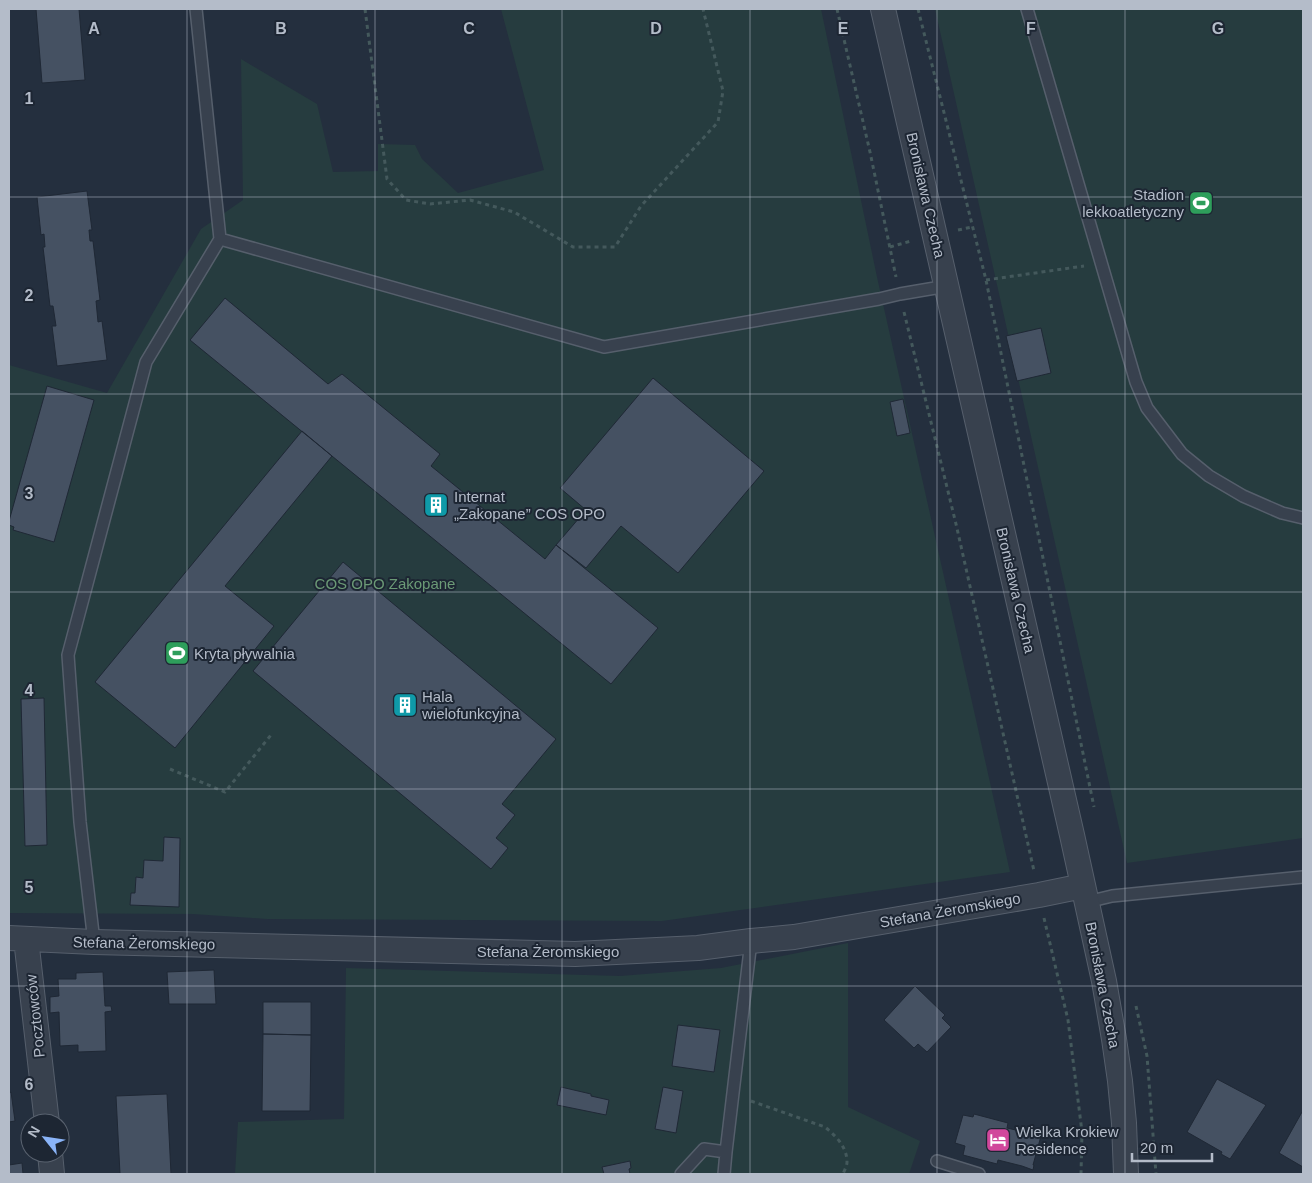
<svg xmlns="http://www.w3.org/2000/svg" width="1312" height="1183" font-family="Arial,sans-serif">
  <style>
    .green { fill: #263c3f }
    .building { fill: #455162; stroke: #1f2835 }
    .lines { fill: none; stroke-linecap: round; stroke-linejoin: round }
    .lane-casing { stroke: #565f6c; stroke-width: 14 }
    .street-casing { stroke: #565f6c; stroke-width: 26 }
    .path { stroke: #44595c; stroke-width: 3; stroke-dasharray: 4 4; stroke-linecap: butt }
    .lane { stroke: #38414e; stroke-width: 11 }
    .street { stroke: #38414e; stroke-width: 24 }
    .grid { fill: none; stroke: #b4bcc9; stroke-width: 1; stroke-opacity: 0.55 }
    .labels { text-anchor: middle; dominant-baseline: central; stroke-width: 4; stroke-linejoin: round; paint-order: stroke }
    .poi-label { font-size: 15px; fill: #b4bcc9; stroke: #1d2633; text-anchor: start }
    .street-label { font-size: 15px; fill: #b4bcc9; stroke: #1d2633 }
    .park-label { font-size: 15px; fill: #6b9a76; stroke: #1d2633 }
    .grid-label { font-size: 16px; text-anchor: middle; font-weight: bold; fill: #b4bcc9; stroke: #1d2633; stroke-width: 4; stroke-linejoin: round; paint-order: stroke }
  </style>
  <rect width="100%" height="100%" fill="#242f3e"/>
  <path class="green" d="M501,9H821L877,277L1010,872L662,921L267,919L193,914L9,913V365L107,393L201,229L243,200L241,59L317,104L333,172L378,171V144L415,145L422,159L458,193L544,170Z
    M935,9H1303V838L1127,863Z
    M848,943V1107L920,1141L909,1174H235L238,1122L344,1119L346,968L620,976L721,968Z"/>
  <path class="building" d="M36,9H79L85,80L42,83Z
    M87,191L92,230H89L90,241H93L100,300L96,301L98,322L102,321L107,360L57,366L52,326H56L53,306H50L43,247H45L44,234L41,235L37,197Z
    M225,298L328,384L342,374L440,454L431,466L545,559L556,545L658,628L611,684L190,340Z
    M1041,328L1051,373L1017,381L1006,336Z
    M653,378L764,471L678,573L621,526L586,568L556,545L586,510L560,488Z
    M47,386L94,400L54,542L13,530L14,527L9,525V521Z
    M903,399L910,433L897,436L890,402Z
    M302,431L332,456L225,586L274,626L175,748L95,682Z
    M343,562L556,739L502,804L515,815L496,838L508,848L491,869L253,671Z
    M44,698L47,845L25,846L21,699Z
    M164,837L180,838L179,907L130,905L131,893H135L136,877L143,878L144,860L163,861Z
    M214,970L216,1004H169L167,972Z
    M103,972L105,1006H111L112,1011L105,1012L106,1051L78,1052V1045L60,1046L59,1012L50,1013V997L59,996L58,979H76V973Z
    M915,986L945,1015L942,1018L951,1027L927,1052L918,1044L914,1048L884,1020Z
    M263,1002H311V1035L263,1034Z
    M678,1025L720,1030L714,1072L672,1066Z
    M263,1034L311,1035L310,1111H262Z
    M1217,1079L1266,1105L1230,1159L1221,1154L1222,1152L1187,1132Z
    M561,1087L591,1094V1096L609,1100L606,1115L557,1105Z
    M663,1087L683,1091L676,1133L655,1129Z
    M11,1092L15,1121L9,1122V1093Z
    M167,1094L171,1174H120L116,1096Z
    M1302,1112L1303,1113V1167L1279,1153Z
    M974,1114L1008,1123L1007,1128L1041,1136L1033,1165H1034L1033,1170L1022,1166L998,1160L997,1164L963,1155L965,1146L955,1143L963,1115L973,1117Z
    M630,1161L631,1168L629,1169L630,1174H604L602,1167Z
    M22,1163L23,1174H9V1165Z"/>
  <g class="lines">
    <defs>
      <path id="lane" d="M1027,9L1136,382L1147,408L1182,454L1209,476L1243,496L1282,513L1303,518
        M220,239L604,347L879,299L900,294L947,286
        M1087,902L1112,896L1303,877
        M94,942L80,822L68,655L146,362L220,239L196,9
        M937,1161L979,1174
        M681,1174L704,1149L726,1152
        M724,1174L726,1152L751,941"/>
      <path id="street" d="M883,9L1072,835L1104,981L1114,1039L1120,1081L1124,1123L1126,1174
        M9,938L94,942L575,954L698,948L751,941L794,937L1039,895L1083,886
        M26,939L47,1123
        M50,1153L52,1174"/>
    </defs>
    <use href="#lane" class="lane-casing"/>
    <use href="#street" class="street-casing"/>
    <path class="path" d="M365,9L387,179L406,200L430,204L470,200L514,212L573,247H615L641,206L718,122L723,91L703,9
      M837,9L870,152L896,277
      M918,9L986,280L1094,807
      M958,230L972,227
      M890,247L911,241
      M986,280L1084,266
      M904,312L956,524L1034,871
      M170,769L225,792L271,735
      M1044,918L1068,1020L1082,1132L1081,1174
      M1136,1006L1147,1056L1156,1174
      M751,1101L825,1127C836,1136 847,1147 847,1162C847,1166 844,1171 843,1174"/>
    <use href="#lane" class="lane"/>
    <use href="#street" class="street"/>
  </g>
  <path class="grid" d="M187,9V1174M375,9V1174M562,9V1174M750,9V1174M937,9V1174M1125,9V1174M9,197H1303M9,394H1303M9,592H1303M9,789H1303M9,986H1303"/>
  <defs>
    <symbol id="stadium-square" viewBox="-11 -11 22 22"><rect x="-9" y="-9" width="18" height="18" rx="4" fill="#2e9e5b" stroke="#1d2633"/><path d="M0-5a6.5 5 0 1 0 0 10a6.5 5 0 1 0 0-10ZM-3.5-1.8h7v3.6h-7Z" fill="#fff"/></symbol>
    <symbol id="building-square" viewBox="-11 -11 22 22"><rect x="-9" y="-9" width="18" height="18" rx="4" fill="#0f9aa8" stroke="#1d2633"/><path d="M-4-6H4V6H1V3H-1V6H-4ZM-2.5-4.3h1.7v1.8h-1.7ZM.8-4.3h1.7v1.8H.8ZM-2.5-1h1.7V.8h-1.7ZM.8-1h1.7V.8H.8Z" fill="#fff"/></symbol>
    <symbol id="hotel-square" viewBox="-11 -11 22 22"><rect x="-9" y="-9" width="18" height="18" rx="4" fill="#d1479c" stroke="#1d2633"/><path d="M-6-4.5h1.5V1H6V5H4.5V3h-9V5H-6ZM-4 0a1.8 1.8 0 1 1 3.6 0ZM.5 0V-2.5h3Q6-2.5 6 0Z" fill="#fff"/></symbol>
  </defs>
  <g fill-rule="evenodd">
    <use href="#stadium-square" x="1187" y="189" width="28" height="28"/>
    <use href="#building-square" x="422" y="491" width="28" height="28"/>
    <use href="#stadium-square" x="163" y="639" width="28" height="28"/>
    <use href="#building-square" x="391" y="691" width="28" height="28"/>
    <use href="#hotel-square" x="984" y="1126" width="28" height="28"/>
  </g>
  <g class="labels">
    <g class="poi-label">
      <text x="1184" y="194" text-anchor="end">Stadion<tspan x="1184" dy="17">lekkoatletyczny</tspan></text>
      <text x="454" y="496">Internat<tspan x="454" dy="17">„Zakopane” COS OPO</tspan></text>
      <text x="194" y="653">Kryta pływalnia</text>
      <text x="422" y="696">Hala<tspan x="422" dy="17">wielofunkcyjna</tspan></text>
      <text x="1016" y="1131">Wielka Krokiew<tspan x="1016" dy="17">Residence</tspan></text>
    </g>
    <g class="street-label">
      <text transform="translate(926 195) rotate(77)">Bronisława Czecha</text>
      <text transform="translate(1016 590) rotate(77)">Bronisława Czecha</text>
      <text transform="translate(950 910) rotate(-10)">Stefana Żeromskiego</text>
      <text transform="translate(144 943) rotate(1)">Stefana Żeromskiego</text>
      <text x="548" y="951">Stefana Żeromskiego</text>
      <text transform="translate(1103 985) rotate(79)">Bronisława Czecha</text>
      <text transform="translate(35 1016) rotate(-96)">Pocztowców</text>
    </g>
    <g class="park-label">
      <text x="385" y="583">COS OPO Zakopane</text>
    </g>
  </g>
  <g class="grid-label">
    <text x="94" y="34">A</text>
    <text x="281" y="34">B</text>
    <text x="469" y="34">C</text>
    <text x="656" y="34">D</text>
    <text x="843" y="34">E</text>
    <text x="1031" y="34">F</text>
    <text x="1218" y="34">G</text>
    <text x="29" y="104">1</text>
    <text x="29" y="301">2</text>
    <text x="29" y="499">3</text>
    <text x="29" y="696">4</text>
    <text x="29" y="893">5</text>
    <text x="29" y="1090">6</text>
  </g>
  <rect width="1312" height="1183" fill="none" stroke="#b4bcc9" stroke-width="20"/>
  <g transform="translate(45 1138) rotate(300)"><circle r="24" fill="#1d2633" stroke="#59626f"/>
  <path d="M0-4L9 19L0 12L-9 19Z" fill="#8ab4f8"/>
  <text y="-8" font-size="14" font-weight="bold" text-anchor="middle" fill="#b4bcc9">N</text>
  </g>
  <path d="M1132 1153v8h80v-8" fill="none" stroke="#b4bcc9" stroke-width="2.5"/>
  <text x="1140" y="1153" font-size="15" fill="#b4bcc9" stroke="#1d2633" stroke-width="4" paint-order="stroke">20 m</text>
</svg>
